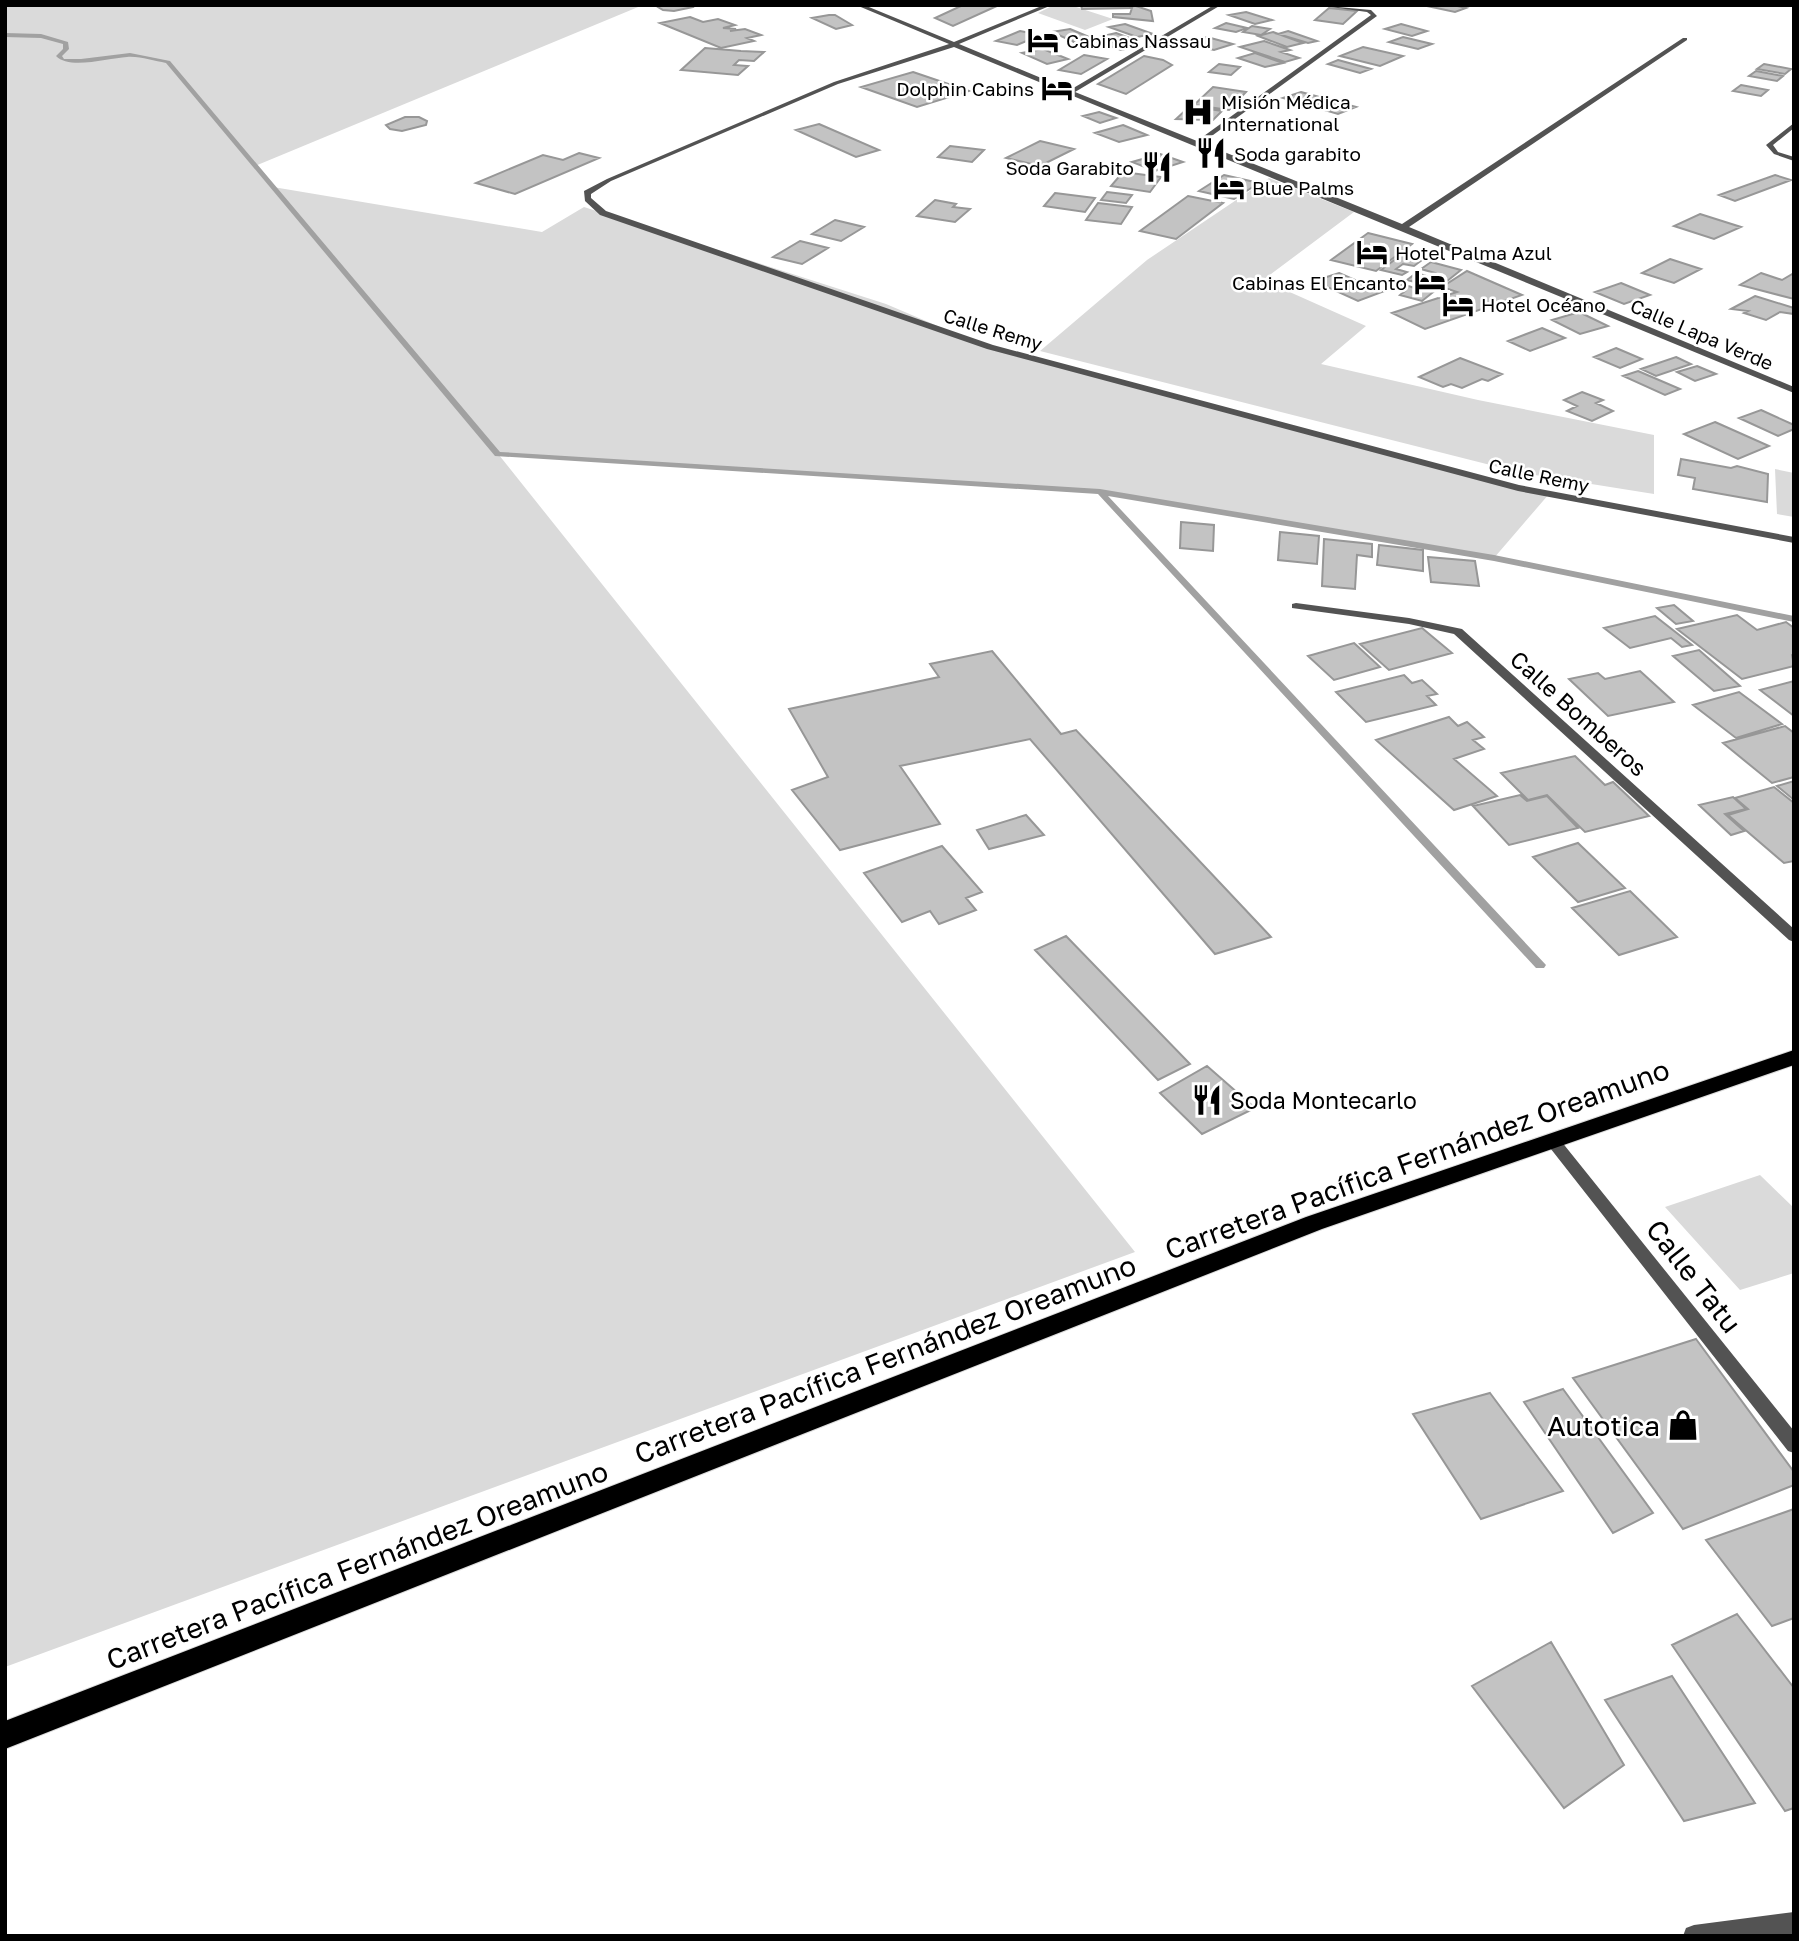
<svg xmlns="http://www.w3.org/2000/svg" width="1799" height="1941" font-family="'Golos Text',sans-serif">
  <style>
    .green { fill: #dadada }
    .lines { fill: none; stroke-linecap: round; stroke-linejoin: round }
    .stream { fill: #a1a1a1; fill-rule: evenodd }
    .building { fill: #c3c3c3; stroke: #979797; stroke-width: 2 }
    .trunk-casing { stroke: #dbdbdb; stroke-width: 2 }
    .minor { fill: #535353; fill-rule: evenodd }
    .trunk { fill: #000; fill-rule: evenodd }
    .labels { text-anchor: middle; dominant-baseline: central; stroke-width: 5; stroke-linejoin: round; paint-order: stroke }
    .far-poi-label { font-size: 19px; fill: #000; stroke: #fff; text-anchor: start }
    .far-street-label { font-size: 19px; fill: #000; stroke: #fff }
    .street-label { font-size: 23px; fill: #000; stroke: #fff }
    .poi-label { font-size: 23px; fill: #000; stroke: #fff; text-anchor: start }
    .near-street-label { font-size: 28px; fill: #000; stroke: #fff }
    .near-poi-label { font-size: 28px; fill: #000; stroke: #fff; text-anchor: end }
  </style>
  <rect width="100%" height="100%" fill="#fff"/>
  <path class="green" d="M5,5H643L255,166L273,187L542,232L584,207L886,304L980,344L1549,494L1494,558L1100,492L499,455L1135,1252L5,1667Z
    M1054,5H1070L1113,19L1085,30L1038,13Z
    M1269,178L1354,212L1263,280L1366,326L1321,364L1478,400L1654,435V494L1522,473L1040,351L1147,260Z
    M1775,469L1794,473V517L1777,514Z
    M1760,1175L1794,1208V1273L1740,1290L1665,1207Z"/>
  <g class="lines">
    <path class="stream" d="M5,33L41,34L68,42L69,49L62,56L64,59H81L130,53L170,61L500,452L1100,489L1494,555L1794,616V622L1494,561L1108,496L1546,965L1544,968H1536L1098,494L495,456L166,63C154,61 140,56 127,57C109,58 69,70 56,56L63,49V44L41,38L5,37Z"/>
  </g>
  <path class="building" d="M660,5H692L693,7L674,11L663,10L658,7Z
    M963,5H999L953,26L935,18Z
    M1081,5H1129L1131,8L1082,9Z
    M1133,5L1151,11L1153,21L1113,17V14H1130Z
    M1453,5L1466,8L1455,12L1427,6Z
    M1329,8L1357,11L1343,24L1315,20Z
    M1246,12L1272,20L1255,24L1229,15Z
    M829,15H835L852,25L836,29L812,18Z
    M690,17L703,22L718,19L735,25L723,28L736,29L730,31L745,29L761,35L747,38L754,41L721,48L660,23Z
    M1226,23L1247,28L1236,32L1215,28Z
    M1125,24L1153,34L1137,37L1109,27Z
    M1401,24L1427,31L1412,36L1385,29Z
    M1252,26L1270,29L1261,35L1243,32Z
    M1070,29L1094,39L1076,43L1052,32Z
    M1020,31L1041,35L1017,45L996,41Z
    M1288,31L1317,41L1308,43L1278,34Z
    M1273,32L1303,43L1287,47L1258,36Z
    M1116,33L1135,40L1121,43L1103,36Z
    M1207,37L1233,44L1214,50L1188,44Z
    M1403,37L1432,44L1418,49L1389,42Z
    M1102,38L1129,48L1121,50L1093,40Z
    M1264,41L1290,50L1281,52L1299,58L1285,62L1240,47Z
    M1363,47L1403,56L1380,66L1340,56Z
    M705,48L741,51L764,52L754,61L739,60L734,65L748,66L738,75L681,70Z
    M1043,49L1068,59L1047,64L1022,53Z
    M1255,53L1283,63L1265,67L1238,58Z
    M1084,55L1107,59L1081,74L1059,70Z
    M1144,56L1163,60L1172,65L1126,94L1098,84Z
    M1338,60L1371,69L1360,73L1328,64Z
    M1219,64L1240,67L1231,75L1209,72Z
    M1764,64L1791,69L1785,74L1757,69Z
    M1756,71L1783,76L1777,81L1749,76Z
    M913,72L969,91L917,107L861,87Z
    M1741,85L1768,90L1761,96L1733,91Z
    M1213,87L1246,92L1229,110L1194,105Z
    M1301,92L1356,107L1338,114L1283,98Z
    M1190,106L1222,111L1213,120L1176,119Z
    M1099,112L1116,118L1100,123L1083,116Z
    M405,117H419L427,121L426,125L402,131L390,129L386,125Z
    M819,124L879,150L856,157L796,130Z
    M1123,125L1147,135L1119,142L1095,133Z
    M1040,141L1074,149L1040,166L1006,158Z
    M950,146L984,150L972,162L938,157Z
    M579,153L599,158L515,194L476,183L543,155L563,160Z
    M1160,154L1183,162L1155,171L1132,162Z
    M1123,172L1161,177L1150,192L1111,186Z
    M1224,175L1259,183L1234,199L1199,191Z
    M1775,175L1791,180L1735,201L1719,195Z
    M1107,192L1132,195L1126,203L1101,200Z
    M1055,193L1095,198L1085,212L1044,206Z
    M1188,196L1223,203L1176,239L1140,231Z
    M935,200L956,204L953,207L970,209L955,222L917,216Z
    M1098,203L1132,207L1121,224L1086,220Z
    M1700,214L1741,227L1714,239L1674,226Z
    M835,220L864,227L841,241L812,234Z
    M1368,233L1412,244L1376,271L1331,260Z
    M800,241L828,248L802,264L773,257Z
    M1401,255L1422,260L1414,266L1403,264L1396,269L1407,272L1402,275L1381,270Z
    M1670,259L1701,269L1674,283L1642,273Z
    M1431,262L1461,270L1422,301L1400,295L1405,291L1396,289L1402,284L1418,289L1423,284L1407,280L1416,273L1430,277L1435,273L1421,269Z
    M1467,271L1522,295L1425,329L1392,313L1457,292L1442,287Z
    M1339,273L1382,292L1358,301L1314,281Z
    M1761,273L1782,280L1794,273V299L1740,285Z
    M1621,283L1650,295L1624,304L1595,292Z
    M1755,296L1794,308V314L1780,312L1766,320L1744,313L1748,311L1731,309Z
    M1579,312L1608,326L1580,334L1552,320Z
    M1542,328L1565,338L1530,351L1508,341Z
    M1616,348L1642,359L1620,368L1594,357Z
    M1676,357L1691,364L1656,376L1641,369Z
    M1460,358L1502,374L1488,381L1482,379L1462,388L1451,384L1443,387L1419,377Z
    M1697,366L1716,374L1695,381L1677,372Z
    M1638,371L1680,389L1665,395L1623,376Z
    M1582,392L1603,400L1596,403L1613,411L1592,421L1567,411L1577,406L1564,400Z
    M1761,410L1794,425V429L1778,436L1739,418Z
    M1715,422L1769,446L1738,459L1684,434Z
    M1681,459L1731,468L1737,466L1768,474L1767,502L1693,489L1695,478L1678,475Z
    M1181,522L1214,525L1213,551L1180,548Z
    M1280,532L1319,536L1317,564L1278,560Z
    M1324,539L1372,544V557L1357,555L1355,589L1322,586Z
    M1379,545L1423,550V571L1377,565Z
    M1428,557L1475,561L1479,586L1431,582Z
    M1674,605L1693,621L1676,624L1657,608Z
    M1737,615L1757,630L1786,622L1794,628V654L1792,655L1794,666L1742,679L1677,629Z
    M1655,616L1692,645L1682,647L1671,638L1630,648L1604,628Z
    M1422,628L1452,653L1389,670L1360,644Z
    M1354,643L1380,667L1334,680L1308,656Z
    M1699,650L1740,686L1714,691L1673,656Z
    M992,651L1061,734L1076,730L1271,937L1215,954L1030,739L900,766L940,824L840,850L792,790L828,777L789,709L939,677L930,664Z
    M1640,671L1674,702L1608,716L1569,679L1598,673L1605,679Z
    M1404,675L1412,683L1422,680L1437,694L1427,696L1436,705L1366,722L1336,692Z
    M1794,681V716L1760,690Z
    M1739,692L1782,724L1736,738L1693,705Z
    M1449,717L1458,726L1467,722L1484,737L1473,740L1484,749L1454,759L1497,796L1454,810L1376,740Z
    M1785,726L1794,733V777L1772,783L1723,743Z
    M1575,756L1605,785L1613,782L1649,816L1585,832L1547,795L1528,800L1501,773Z
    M1794,781V800L1777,786Z
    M1774,787L1794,803V861L1784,863L1728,815L1748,809L1735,798Z
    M1520,795L1527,801L1547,796L1578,828L1509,845L1473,806Z
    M1733,797L1746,809L1725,814L1744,831L1731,835L1699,805Z
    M1026,815L1044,835L989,849L977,830Z
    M1578,843L1625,888L1578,902L1533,857Z
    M942,846L982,892L966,898L976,910L939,924L930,911L902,922L864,873Z
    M1630,891L1677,937L1619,955L1572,908Z
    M1066,936L1190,1064L1158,1080L1035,950Z
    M1207,1066L1255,1108L1202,1134L1160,1093Z
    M1696,1339L1794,1472V1485L1683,1529L1573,1378Z
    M1563,1389L1653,1513L1613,1533L1524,1402Z
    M1490,1393L1563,1491L1481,1519L1413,1414Z
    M1794,1509V1618L1772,1626L1706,1540Z
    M1737,1614L1794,1688V1808L1785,1811L1672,1645Z
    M1551,1642L1624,1765L1564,1808L1472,1686Z
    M1672,1676L1755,1803L1684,1821L1605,1700Z"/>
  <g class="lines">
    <defs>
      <path id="trunk" d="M1794,1050V1065L1322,1229L5,1749V1721L1306,1217Z"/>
    </defs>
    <use href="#trunk" class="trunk-casing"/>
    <path class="minor" d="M856,5H864L954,42L1044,5H1052L959,44L1070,90L1214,5H1221L1075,92L1197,141L1371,15L1367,12L1316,5L1371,10L1377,16L1202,143L1402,224L1683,38H1687V40L1409,227L1794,387V393L954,47L838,84L611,181L591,194V198L606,211L993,345L1519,485L1794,537V543L1518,491L987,349L600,215L585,201L584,191L607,179L834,82L949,44Z
      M1794,123V128L1773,145L1778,152L1794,157V161L1774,154L1766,145Z
      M1296,603L1409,618L1462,629L1794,929V942L1789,940L1454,634L1409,624L1292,608V604Z
      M1552,1134L1557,1136L1794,1431V1453L1788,1451L1547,1144L1544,1140L1547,1136Z
      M1794,1912V1934L1683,1936L1686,1928L1694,1925Z"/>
    <use href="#trunk" class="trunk"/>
  </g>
  <defs>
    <symbol id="hotel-bare" viewBox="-9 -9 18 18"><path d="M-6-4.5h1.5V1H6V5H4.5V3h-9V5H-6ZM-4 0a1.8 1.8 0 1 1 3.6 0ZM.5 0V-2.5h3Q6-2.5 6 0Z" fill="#000" stroke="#fff" stroke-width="2.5" paint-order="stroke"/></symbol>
    <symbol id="hospital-bare" viewBox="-9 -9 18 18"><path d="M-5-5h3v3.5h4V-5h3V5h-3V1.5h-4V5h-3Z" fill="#000" stroke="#fff" stroke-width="2.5" paint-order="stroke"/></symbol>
    <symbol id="restaurant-bare" viewBox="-9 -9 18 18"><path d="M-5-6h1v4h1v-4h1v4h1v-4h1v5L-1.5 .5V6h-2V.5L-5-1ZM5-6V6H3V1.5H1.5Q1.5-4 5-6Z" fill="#000" stroke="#fff" stroke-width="2.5" paint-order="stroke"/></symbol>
    <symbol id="shop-bare" viewBox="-9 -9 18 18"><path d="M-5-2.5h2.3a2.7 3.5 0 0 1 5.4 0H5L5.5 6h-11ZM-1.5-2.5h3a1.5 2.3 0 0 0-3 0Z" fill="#000" stroke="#fff" stroke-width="2.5" paint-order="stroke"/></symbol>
  </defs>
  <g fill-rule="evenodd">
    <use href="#hotel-bare" x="1021" y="18" width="44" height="44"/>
    <use href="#hotel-bare" x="1035" y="66" width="44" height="44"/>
    <use href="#hospital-bare" x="1176" y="90" width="44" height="44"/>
    <use href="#restaurant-bare" x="1189" y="131" width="44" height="44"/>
    <use href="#restaurant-bare" x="1135" y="145" width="44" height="44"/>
    <use href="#hotel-bare" x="1207" y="165" width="44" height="44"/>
    <use href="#hotel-bare" x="1350" y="230" width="44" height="44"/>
    <use href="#hotel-bare" x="1408" y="260" width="44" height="44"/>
    <use href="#hotel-bare" x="1436" y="282" width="44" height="44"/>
    <use href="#restaurant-bare" x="1185" y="1078" width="44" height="44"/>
    <use href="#shop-bare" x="1661" y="1403" width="44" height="44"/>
  </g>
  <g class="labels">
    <g class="far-poi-label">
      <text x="1066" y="40">Cabinas Nassau</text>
      <text x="1034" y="88" text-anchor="end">Dolphin Cabins</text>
      <text x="1221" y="101">Misión Médica<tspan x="1221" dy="22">International</tspan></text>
      <text x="1234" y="153">Soda garabito</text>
      <text x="1134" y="167" text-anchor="end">Soda Garabito</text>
      <text x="1252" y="187">Blue Palms</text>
      <text x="1395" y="252">Hotel Palma Azul</text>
      <text x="1407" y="282" text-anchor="end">Cabinas El Encanto</text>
      <text x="1481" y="304">Hotel Océano</text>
    </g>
    <g class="far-street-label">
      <text transform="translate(993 329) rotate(17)">Calle Remy</text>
      <text transform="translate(1702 334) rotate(23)">Calle Lapa Verde</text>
      <text transform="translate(1539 475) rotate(12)">Calle Remy</text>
    </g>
    <g class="street-label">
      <text transform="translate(1579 713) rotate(42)">Calle Bomberos</text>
    </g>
    <g class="poi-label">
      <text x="1230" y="1100">Soda Montecarlo</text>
    </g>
    <g class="near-street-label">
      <text transform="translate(1417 1159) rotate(-20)">Carretera Pacífica Fernández Oreamuno</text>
      <text transform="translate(1694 1276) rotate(52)">Calle Tatu</text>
      <text transform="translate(885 1359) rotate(-21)">Carretera Pacífica Fernández Oreamuno</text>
      <text transform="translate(357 1565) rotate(-21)">Carretera Pacífica Fernández Oreamuno</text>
    </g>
    <g class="near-poi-label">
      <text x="1660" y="1425">Autotica</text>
    </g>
  </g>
  <rect width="1799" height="1941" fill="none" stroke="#000000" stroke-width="14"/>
</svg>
